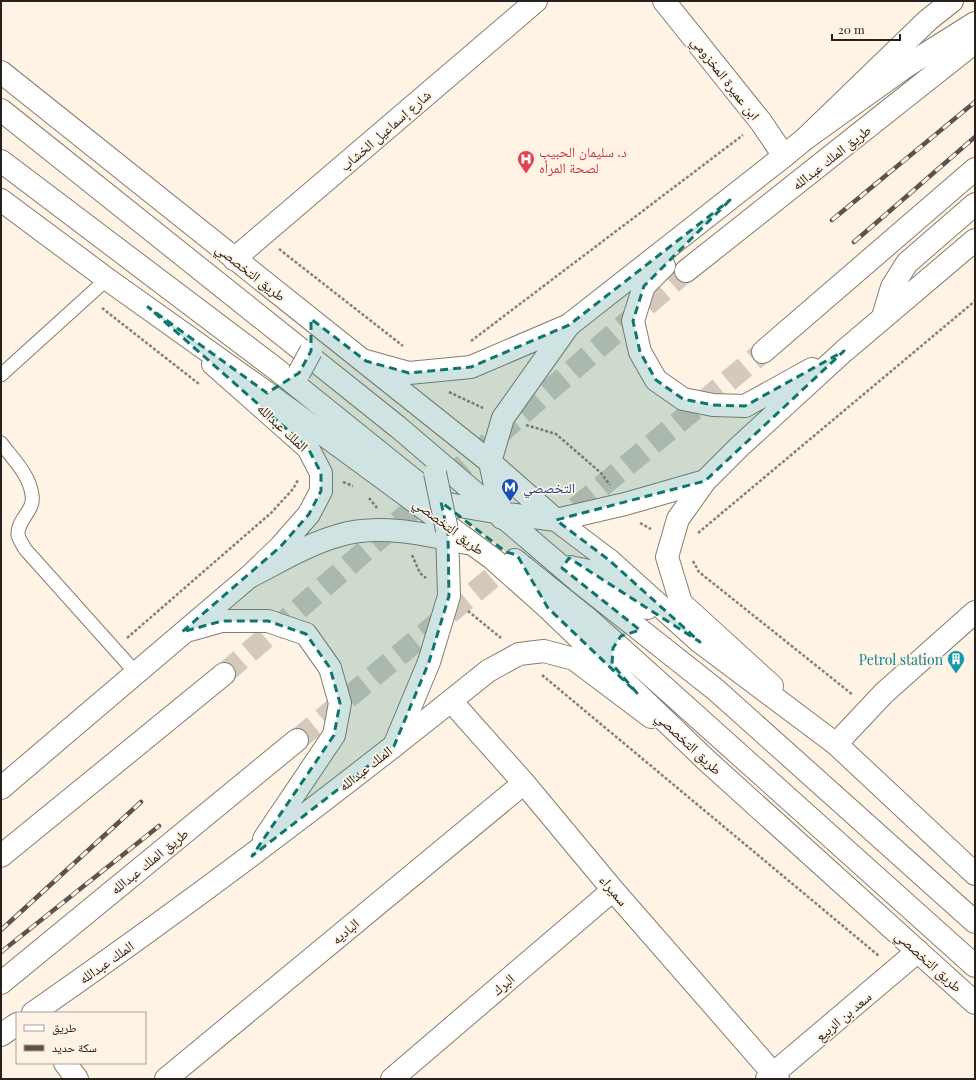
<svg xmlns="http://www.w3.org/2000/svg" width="976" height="1080" font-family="'Playfair Display','Noto Naskh Arabic',serif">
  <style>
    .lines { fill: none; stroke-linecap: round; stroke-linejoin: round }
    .highway-tunnel { stroke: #d3c9bd; stroke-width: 22; stroke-dasharray: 22 11; stroke-linecap: butt }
    .lane-casing { stroke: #867d70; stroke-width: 15 }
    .street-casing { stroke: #867d70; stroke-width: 24 }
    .secondary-casing { stroke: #867d70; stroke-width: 24 }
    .primary-casing { stroke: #867d70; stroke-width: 24 }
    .highway-casing { stroke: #867d70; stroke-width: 24 }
    .path { stroke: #878077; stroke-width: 2.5; stroke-dasharray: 3 2; stroke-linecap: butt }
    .lane { stroke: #fff; stroke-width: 13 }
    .street { stroke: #fff; stroke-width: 22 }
    .secondary { stroke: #fff; stroke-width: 22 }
    .primary { stroke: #fff; stroke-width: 22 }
    .highway { stroke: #fff; stroke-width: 22 }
    .rail-casing { stroke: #5a544d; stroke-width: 4.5 }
    .rail { stroke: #fef3e5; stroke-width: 3; stroke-dasharray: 9; stroke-linecap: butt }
    .primary-bridge-casing { stroke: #867d70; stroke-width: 24; stroke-linecap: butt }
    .primary-bridge { stroke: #fff; stroke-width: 22 }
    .marked { fill: #0f766e; fill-opacity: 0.2; stroke: #0f766e; stroke-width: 3; stroke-dasharray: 8 5; stroke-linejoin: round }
    .labels { text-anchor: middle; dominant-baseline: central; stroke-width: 3.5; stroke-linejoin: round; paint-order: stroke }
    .street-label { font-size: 14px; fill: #25211c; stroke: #fef3e5 }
    .health-label { font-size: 14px; fill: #be3a42; stroke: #fef3e5; text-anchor: start }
    .transit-label { font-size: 14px; fill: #164399; stroke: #fef3e5; text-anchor: start }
    .culture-label { font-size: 14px; fill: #0d838f; stroke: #fef3e5; text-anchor: end }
  </style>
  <rect width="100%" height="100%" fill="#fef3e5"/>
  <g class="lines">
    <path class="highway-tunnel" d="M224,674L686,271
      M297,740L763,352"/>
    <defs>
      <path id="lane" d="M1,375L107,279
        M1,443C12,458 30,475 32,495C35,511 17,519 18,535C19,539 23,545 25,549L136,673"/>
      <path id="street" d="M664,1L761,122L784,156
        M234,259L536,1
        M451,701L524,783L613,890L778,1079
        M836,744L884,693L975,612
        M65,1063L77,1079
        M166,1079L524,783
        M392,1079L613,890
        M767,1079L918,951"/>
      <path id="secondary" d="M664,266L644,286L633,321L640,352L656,380L683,399L713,405L745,406L812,369
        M366,361L409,373L471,367L569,325L784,156L806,138L928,20L952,1
        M190,630L222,621H268L306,634L330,668L340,703L334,735L264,839
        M772,686L681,603L667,557L678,519L705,481L739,447L844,351L975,240
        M1,788L249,577L281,546L309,514L321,491V473L308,448L213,364
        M33,1013C189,904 341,790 488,671L519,654L544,651L574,659L651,717"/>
      <path id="primary" d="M1,72L490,462L556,520L609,560L700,642L836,744L975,874
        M1,110L398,427L577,580L716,690L975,922
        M1,161L276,369L450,509
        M1,200L107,279L267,393L493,559L548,608L705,759L975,1003
        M437,502L500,513L556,520L625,504L705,481
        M502,518L490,462L503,418L569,325
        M515,560L587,618L975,966
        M570,567L589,571L647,608
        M249,577C277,563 306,545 337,536C379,523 425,534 467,543
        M394,746L429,662L449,596L447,530"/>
      <path id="highway" d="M806,138L905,67L975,23
        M686,271L975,42
        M883,317L892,287L907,263L975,204
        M763,352L975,169
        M1,856L224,674
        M1,983L297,740
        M1,1035L17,1024"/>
    </defs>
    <use href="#lane" class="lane-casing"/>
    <use href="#street" class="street-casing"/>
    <use href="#secondary" class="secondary-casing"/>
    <use href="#primary" class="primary-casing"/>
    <use href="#highway" class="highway-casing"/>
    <path class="path" d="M279,249L403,346
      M102,308L199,384
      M471,341L743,135
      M449,392L483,408
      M526,425L556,434L601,473L610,485
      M343,482L353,486
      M369,498L377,508
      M640,523L651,529
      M698,533L975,301
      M412,555L420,573L426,578
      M693,561L699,572L853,695
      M468,611L501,638
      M127,638L271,513L293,489L298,480
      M542,675L879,956"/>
    <use href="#lane" class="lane"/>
    <use href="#street" class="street"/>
    <use href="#secondary" class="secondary"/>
    <use href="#primary" class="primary"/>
    <use href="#highway" class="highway"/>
    <defs>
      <path id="rail" d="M832,220L975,102
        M854,242L975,137
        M1,930L141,802
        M1,952L159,826"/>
    </defs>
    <use href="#rail" class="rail-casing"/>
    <use href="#rail" class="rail"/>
    <defs>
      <path id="primary-bridge" d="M299,373L311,351
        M435,473L447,530"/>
    </defs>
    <use href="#primary-bridge" class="primary-bridge-casing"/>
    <use href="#primary-bridge" class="primary-bridge"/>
  </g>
  <path class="marked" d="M730,200L644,286L633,321L640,352L656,380L683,399L713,405L745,406L844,351L705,481L556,520L609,560L700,642L569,558L562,568L640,630L621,636L613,648L612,664L637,693L548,608L517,555L506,552L441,502L448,533L449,596L429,662L394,746L252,856L334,735L340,703L330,668L306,634L268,621H222L182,632L281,546L309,514L321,491V473L308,448L148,307L267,393L299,373L311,351V319L366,361L409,373L471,367L569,325Z"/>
  <defs>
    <symbol id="hospital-pin" viewBox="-11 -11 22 30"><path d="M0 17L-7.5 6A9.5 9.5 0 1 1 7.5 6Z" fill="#e0444e" stroke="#fef3e5"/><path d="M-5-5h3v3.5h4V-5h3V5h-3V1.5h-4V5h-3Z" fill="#fff"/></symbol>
    <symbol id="metro-pin" viewBox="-11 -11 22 30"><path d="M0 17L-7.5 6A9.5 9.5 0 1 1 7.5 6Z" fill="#1a4fb4" stroke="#fef3e5"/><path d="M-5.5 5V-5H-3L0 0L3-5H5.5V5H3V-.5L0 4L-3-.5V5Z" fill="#fff"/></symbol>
    <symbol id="building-pin" viewBox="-11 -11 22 30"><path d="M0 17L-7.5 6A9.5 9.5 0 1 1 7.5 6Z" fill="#0f9aa8" stroke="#fef3e5"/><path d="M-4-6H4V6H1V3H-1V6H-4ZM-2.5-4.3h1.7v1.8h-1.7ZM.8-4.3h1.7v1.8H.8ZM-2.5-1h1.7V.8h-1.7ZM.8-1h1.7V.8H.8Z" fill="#fff"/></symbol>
  </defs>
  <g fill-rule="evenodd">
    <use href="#hospital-pin" x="516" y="149" width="20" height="27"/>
    <use href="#metro-pin" x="500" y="477" width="20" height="27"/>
    <use href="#building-pin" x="946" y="649" width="20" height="27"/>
  </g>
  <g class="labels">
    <g class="street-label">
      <text transform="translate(726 78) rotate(52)">ابن عميرة المخزومي</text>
      <text transform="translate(385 130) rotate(-41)">شارع إسماعيل الخشاب</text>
      <text transform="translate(831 157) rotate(-38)">طريق الملك عبدالله</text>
      <text transform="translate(251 272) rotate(38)">طريق التخصصي</text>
      <text transform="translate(283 427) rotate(43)">الملك عبدالله</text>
      <text transform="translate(449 526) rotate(37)">طريق التخصصي</text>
      <text transform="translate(689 743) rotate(43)">طريق التخصصي</text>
      <text transform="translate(365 768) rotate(-38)">الملك عبدالله</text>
      <text transform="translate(149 861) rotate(-39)">طريق الملك عبدالله</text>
      <text transform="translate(614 890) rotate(50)">سميراء</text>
      <text transform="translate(345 931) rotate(-40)">الباديه</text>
      <text transform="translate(929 961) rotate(42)">طريق التخصصي</text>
      <text transform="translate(106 962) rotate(-35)">الملك عبدالله</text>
      <text transform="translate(503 984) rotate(-40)">البرك</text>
      <text transform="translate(843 1016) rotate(-40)">سعد بن الربيع</text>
    </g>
    <g class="health-label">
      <text x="539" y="151">د. سليمان الحبيب<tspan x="539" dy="16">لصحة المرأه</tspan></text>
    </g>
    <g class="transit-label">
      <text x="523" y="487">التخصصي</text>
    </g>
    <g class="culture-label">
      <text x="943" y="659">Petrol station</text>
    </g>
  </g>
  <rect width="976" height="1080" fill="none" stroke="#25211c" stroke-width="4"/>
  <rect x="16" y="1012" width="130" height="52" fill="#fef3e5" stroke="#a79f95"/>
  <rect x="24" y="1025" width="20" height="6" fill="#ffffff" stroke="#a79f95"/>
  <text x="52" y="1032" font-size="12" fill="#25211c">طريق</text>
  <rect x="24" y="1045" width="20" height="6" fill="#5a544d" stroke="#a79f95"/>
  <text x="52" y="1052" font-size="12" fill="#25211c">سكة حديد</text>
  <path d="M832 34v6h68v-6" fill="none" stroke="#25211c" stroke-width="2"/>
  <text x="838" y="34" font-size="12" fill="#25211c" stroke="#fef3e5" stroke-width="3" paint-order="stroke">20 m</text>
</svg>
